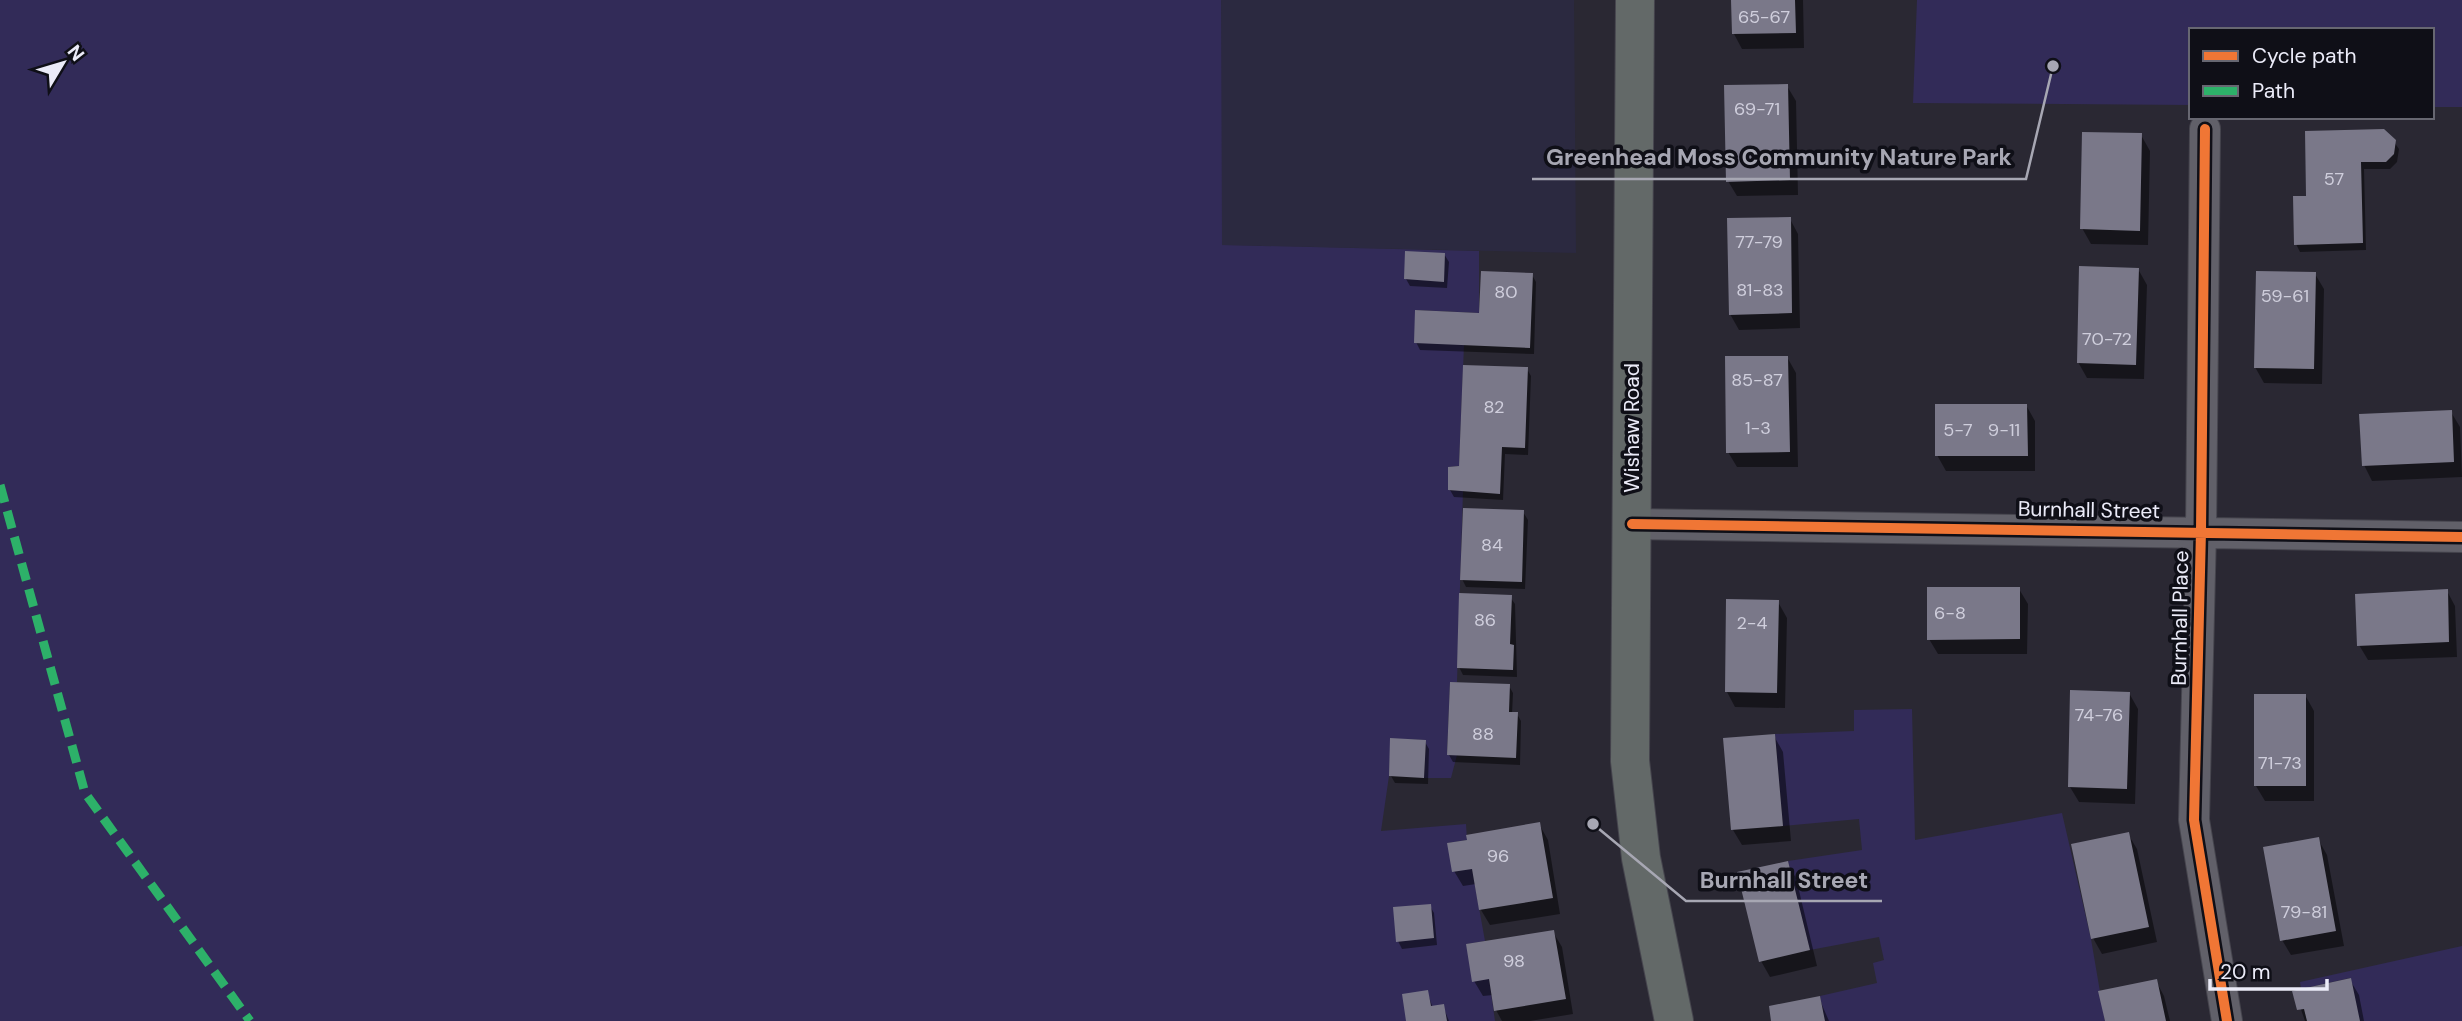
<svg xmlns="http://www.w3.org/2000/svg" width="2462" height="1021" font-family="'DM Sans',sans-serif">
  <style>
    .built { fill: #2b2940 }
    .green { fill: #322b58 }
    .shadow { fill: #0007 }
    .building { fill: #7a7889 }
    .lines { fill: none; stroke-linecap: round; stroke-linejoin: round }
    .street-casing { stroke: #46454e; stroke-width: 32 }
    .primary-casing { stroke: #46454e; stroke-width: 40 }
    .street { stroke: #616069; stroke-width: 30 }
    .primary { stroke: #636968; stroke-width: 38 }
    .quiet { stroke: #2db169; stroke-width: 9; stroke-dasharray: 18 9; stroke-linecap: butt }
    .cycleway-casing { stroke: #0f0f17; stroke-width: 15 }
    .cycleway { stroke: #f07635; stroke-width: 10 }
    .labels { text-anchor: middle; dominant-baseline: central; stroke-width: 7; stroke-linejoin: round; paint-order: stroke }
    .number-label { font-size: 18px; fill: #cfcedc }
    .street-label { font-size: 21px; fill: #ebebf8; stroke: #0f0f17 }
    .leader { fill: none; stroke: #a7a7b3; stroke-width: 2.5 }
    .callout-dot { fill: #a7a7b3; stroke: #0f0f17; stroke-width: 2.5 }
    .callout-label { font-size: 23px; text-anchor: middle; font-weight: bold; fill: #a7a7b3; stroke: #0f0f17; stroke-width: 7; stroke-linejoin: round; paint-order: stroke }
  </style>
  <rect width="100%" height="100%" fill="#2a2833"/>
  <path class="built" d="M1221,0H1574L1576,253L1221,245Z"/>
  <path class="green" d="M0,0H1221L1222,245L1479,251V313L1416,310L1464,345L1459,466L1449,467L1448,490L1463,491L1457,682H1450L1447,755H1457L1451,778H1424L1426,740L1391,739L1389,776L1381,831L1466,824L1467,840L1448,843L1472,869L1485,941L1467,944L1489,979L1495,1021H0Z
    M1917,0H2462V107H2432V30H2191V105L1913,103Z
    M1912,709L1915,840L2062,813L2091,939L2105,1021H1825L1820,996L1877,983L1873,963L1884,960L1879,937L1810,950L1788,861L1862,850L1859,819L1783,826L1775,734L1854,731V710Z
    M2462,946V1021H2360L2350,978L2301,989L2300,982Z"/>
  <path class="shadow" d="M1733,0H1803L1804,48L1742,49L1734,34Z
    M1787,86L1796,101L1798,195L1737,196L1728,181Z
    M2307,132L2394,142L2399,149L2397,162L2390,169H2364L2366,250L2300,252L2296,244L2308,197Z
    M2141,135L2150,151L2148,245L2091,244L2082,228Z
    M1790,219L1798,234L1800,328L1739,330L1730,314Z
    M1444,254L1449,262L1447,288L1410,286L1406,279Z
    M2138,269L2147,285L2144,379L2087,378L2078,362Z
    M2315,274L2324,289L2322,384L2264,383L2255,367Z
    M1532,275L1536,282L1534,354L1420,350L1416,342L1481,315Z
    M1787,357L1796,373L1798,467H1737L1728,452Z
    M1527,369L1531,376L1528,455L1505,454L1503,500L1454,497L1450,490L1461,468Z
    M2026,405L2035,421V471H1946L1937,455Z
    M2451,412L2460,427L2462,477L2372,481L2364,465Z
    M1523,512L1528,520L1525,589L1466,587L1462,579Z
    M2019,589L2028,604L2027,654H1938L1929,639Z
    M2447,591L2455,606L2457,657L2368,660L2359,645Z
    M1510,597L1515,604L1517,677L1463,675L1459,667Z
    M1778,602L1787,618L1785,708L1735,707L1727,692Z
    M1509,686L1513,693L1512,714H1517L1521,721L1520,765L1453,762L1449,755Z
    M2129,693L2138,709L2135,804L2079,802L2070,787Z
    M2305,695L2314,711V801H2265L2256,786Z
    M1774,736L1783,752L1791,841L1742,845L1733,830Z
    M1425,742L1429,749L1428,784L1395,783L1391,776Z
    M1539,824L1548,840L1560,914L1490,925L1481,910L1476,884L1463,886L1454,871Z
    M2128,834L2137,849L2157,942L2102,954L2093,938Z
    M2318,839L2327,855L2344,946L2291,955L2282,940Z
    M1787,863L1796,878L1817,966L1770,977L1761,961Z
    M1430,906L1434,913L1437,945L1402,949L1398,941Z
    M1553,932L1562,947L1573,1014L1530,1021H1502L1496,1010L1493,995L1483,996L1474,981Z
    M2350,980L2359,995L2364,1021H2305L2295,992Z
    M2156,981L2164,996L2170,1021H2107Z
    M1427,992L1433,1008L1443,1006L1449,1021H1408Z
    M1819,998L1829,1021H1773Z"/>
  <path class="building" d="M1731,0H1795L1796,33L1732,34Z
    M1788,84L1790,180L1726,182L1724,85Z
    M2384,129L2396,140L2394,154L2386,162H2361L2363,243L2294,245L2293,196H2306L2305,131Z
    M2082,132L2142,133L2140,231L2080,229Z
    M1791,217L1792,313L1729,315L1727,218Z
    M1405,251L1445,253L1444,282L1404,279Z
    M2079,266L2139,268L2136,365L2077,363Z
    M1481,271L1533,273L1530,348L1414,343L1415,310L1479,313Z
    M2256,271L2316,272L2314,369L2254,368Z
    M1725,356H1788L1790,452L1726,453Z
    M1463,365L1528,367L1525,448L1502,447L1500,494L1448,490V467L1459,466Z
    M1935,404H2027L2028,456H1935Z
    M2452,410L2454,462L2362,466L2359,414Z
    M1463,508L1524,510L1522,582L1460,580Z
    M1927,587H2020V639L1927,640Z
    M2448,589L2449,642L2357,646L2355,594Z
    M1459,593L1512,595L1510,644L1514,645L1513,670L1457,668Z
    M1726,599L1779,600L1777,693L1725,692Z
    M1450,682L1510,684L1509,712H1518L1516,758L1447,755Z
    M2070,690L2130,692L2127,789L2068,787Z
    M2254,694H2306V786H2254Z
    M1775,734L1783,826L1731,830L1723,738Z
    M1390,738L1426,740L1424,778L1389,776Z
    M1540,822L1553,898L1479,910L1472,869L1452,872L1447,843L1467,840L1466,835Z
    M2129,832L2149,927L2091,939L2071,844Z
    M2319,837L2336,931L2280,941L2263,847Z
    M1788,861L1810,950L1759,962L1737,872Z
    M1431,904L1434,938L1396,942L1393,907Z
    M1554,930L1566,999L1494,1011L1489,979L1472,982L1466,944Z
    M2351,978L2360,1021H2307L2304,1009L2297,1010L2292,991Z
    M2157,979L2166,1021H2105L2098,991Z
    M1428,990L1431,1006L1444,1004L1447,1021H1406L1402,994Z
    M1820,996L1825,1021H1771L1769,1006Z"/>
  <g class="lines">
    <defs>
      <path id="street" d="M2205,129L2201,531L2194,820L2227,1021
        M1632,524L2462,537"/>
      <path id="primary" d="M1635,0L1630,761L1641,858L1674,1021"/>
    </defs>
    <use href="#street" class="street-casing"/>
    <use href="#primary" class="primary-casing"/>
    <use href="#street" class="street"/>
    <use href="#primary" class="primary"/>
    <path class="quiet" d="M0,485L85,793L250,1021"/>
    <defs>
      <path id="cycleway" d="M2205,129L2201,531L2194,820L2227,1021
        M1632,524L2462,537"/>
    </defs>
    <use href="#cycleway" class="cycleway-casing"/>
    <use href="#cycleway" class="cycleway"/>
  </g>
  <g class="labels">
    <g class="number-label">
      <text x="1764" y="17">65-67</text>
      <text x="1757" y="109">69-71</text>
      <text x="2334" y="179">57</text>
      <text x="1759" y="242">77-79</text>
      <text x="1760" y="290">81-83</text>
      <text x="1506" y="292">80</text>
      <text x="2285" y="296">59-61</text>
      <text x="2107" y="339">70-72</text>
      <text x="1757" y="380">85-87</text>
      <text x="1494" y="407">82</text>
      <text x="1758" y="428">1-3</text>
      <text x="1958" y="430">5-7</text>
      <text x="2004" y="430">9-11</text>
      <text x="1492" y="545">84</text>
      <text x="1950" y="613">6-8</text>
      <text x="1485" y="620">86</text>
      <text x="1752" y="623">2-4</text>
      <text x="2099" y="715">74-76</text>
      <text x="1483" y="734">88</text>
      <text x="2280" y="763">71-73</text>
      <text x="1498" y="856">96</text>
      <text x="2304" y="912">79-81</text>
      <text x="1514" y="961">98</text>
    </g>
    <g class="street-label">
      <text transform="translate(1632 428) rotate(-90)">Wishaw Road</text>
      <text transform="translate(2089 510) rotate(1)">Burnhall Street</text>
      <text transform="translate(2180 618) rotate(-89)">Burnhall Place</text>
    </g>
  </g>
  <path class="leader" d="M2053 66L2026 179H1532M1593 824L1686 901H1882"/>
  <g class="callout-dot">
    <circle cx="2053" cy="66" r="7"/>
    <circle cx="1593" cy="824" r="7"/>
  </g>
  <g class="callout-label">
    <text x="1779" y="165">Greenhead Moss Community Nature Park</text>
    <text x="1784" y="888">Burnhall Street</text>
  </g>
  <rect x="2189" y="28" width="245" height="91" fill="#0f0f17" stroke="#676771" stroke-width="2"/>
  <rect x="2203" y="51" width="35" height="10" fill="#f07635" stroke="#676771" stroke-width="2"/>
  <text x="2252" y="63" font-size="21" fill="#ebebf8">Cycle path</text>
  <rect x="2203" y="86" width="35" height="10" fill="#2db169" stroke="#676771" stroke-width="2"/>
  <text x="2252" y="98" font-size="21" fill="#ebebf8">Path</text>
  <g transform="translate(63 63) rotate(52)" stroke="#0f0f17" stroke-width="5" paint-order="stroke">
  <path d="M0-5L12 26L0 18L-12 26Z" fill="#ebebf8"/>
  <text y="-10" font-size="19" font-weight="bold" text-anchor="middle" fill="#ebebf8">N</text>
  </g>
  <path d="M2210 979v10h117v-10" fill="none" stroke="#ebebf8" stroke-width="3.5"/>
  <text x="2220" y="979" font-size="21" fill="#ebebf8" stroke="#0f0f17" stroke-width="5" paint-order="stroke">20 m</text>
</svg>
